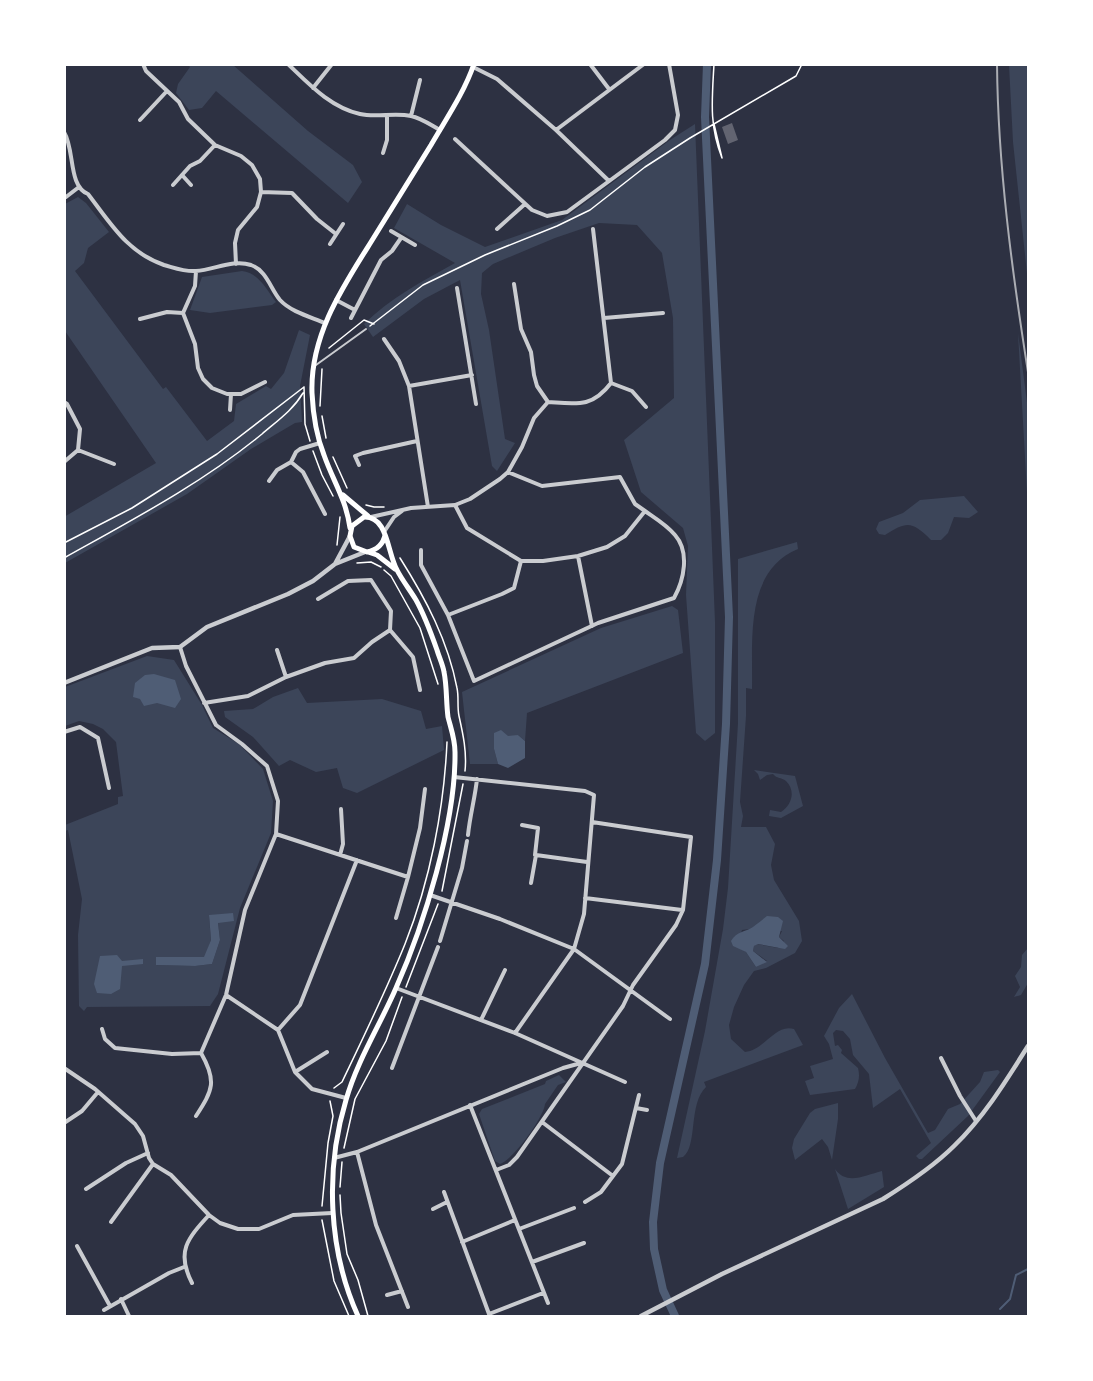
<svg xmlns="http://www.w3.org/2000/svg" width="1093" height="1381" font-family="Poppins,sans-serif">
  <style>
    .green { fill: #3c4559; fill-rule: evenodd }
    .water { fill: #4f5d75 }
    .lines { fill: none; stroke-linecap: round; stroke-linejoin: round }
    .stream { stroke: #4f5d75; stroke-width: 2 }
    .canal { stroke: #4f5d75; stroke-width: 8 }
    .building { fill: #626471 }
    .path { stroke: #fff; stroke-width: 1.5 }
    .service { stroke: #caccd0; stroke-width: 2 }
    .minor { stroke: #caccd0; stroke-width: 4 }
    .tertiary { stroke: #caccd0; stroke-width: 4.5 }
    .secondary { stroke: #fff; stroke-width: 5 }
    .rail { stroke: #abadb3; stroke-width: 2 }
  </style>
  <rect width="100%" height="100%" fill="#2d3142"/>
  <path class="green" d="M188,65H233L308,131L353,165L362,182L348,203L216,91L202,108L189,110L176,93L178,84L190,67Z
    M1009,65H1028V283L1013,142Z
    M695,124L715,622V733L705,741L696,733L686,595L688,546L683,528L641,492L624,440L674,398L673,318L662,253L637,225L599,223L555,238L493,264L482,273L481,294L489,330L505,439L515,443L497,471L492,466L460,280L424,299L373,337L364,324C390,298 423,281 455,263L394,228L407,204L441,225L485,247L562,220L670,140Z
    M78,197L86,203L109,232L88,248L84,263L75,271L163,389L166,387L207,441L234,421L236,404L266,386L271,389L284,373L299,330L310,335L300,386L302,422L295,423L251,449L187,494L65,563L64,517L156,463L65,331V204Z
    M242,271C259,273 266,289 276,302L272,305L210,313L190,310L202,277Z
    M1018,333L1028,410V501L1027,493Z
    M964,496L978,512L969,518L954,517L948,533L941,540H931C912,521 907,521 885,535L879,534L876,529L879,522L903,513L920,500Z
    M797,542L798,549C744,571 753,641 752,689L746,688V716L740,802L743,816L741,827H766L775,844L771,865L774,880L799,921L802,941L795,953L766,968L754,971L744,985L734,1007L729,1025L731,1039L745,1052C764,1051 775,1023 794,1029L803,1045L704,1082L706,1087C688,1104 698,1146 683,1157L677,1158L705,1031L723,929L728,888L738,723V559ZM750,929L782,931L779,937L784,941L778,948L757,944L754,946L753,951L767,961L756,967L746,952L738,947L742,930Z
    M672,606L678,610L683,653L527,713L525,741L518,735L494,749L498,764H470L462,692L601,628Z
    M147,656L174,660L202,705L213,728L239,744L263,769L273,801L271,833L240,908L218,994L210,1006L87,1007L84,1011L79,1006L78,935L82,899L68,830L65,831V825L118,804V797L123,796L116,742L103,729L93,724L79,721L65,726V687ZM209,916L218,923L220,940L212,964L195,966L156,965V957H205L211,940Z
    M298,688L307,703L382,699L421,711L426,729L442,726L444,750L357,793L343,788L337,768L316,772L290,760L279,766L253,737L225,717L224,711L253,709L273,697Z
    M754,770L795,776L803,806L781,818L769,816L770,810L781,812C792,805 796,791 786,781C781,777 777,779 773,774L767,775L760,780L758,774Z
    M1028,948V983L1021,995L1014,997L1020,987L1015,976L1021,967L1022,955Z
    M852,994L885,1058L928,1133L935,1130L948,1109L960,1104L980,1082L984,1072L998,1070L1000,1072L968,1116L922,1159H919L916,1156L931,1143L900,1089L873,1108L869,1074L853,1055L850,1039L843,1031L836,1030L833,1033L835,1046L838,1045L842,1050L841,1053L858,1068C860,1076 859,1082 855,1089L810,1095L805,1081L814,1078L810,1066L833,1059L829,1044L824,1036L839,1008Z
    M559,1075L566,1082L558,1085L545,1104C544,1117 513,1160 500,1164L495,1161L479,1114L482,1109L545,1084L546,1081Z
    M838,1103V1119L832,1160L828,1147L822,1139L795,1160L792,1148L794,1139L810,1113L815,1109Z
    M835,1169C847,1186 865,1175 882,1171L884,1187L848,1209Z"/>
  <path class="water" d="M154,674L175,680L181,699L175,708L157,703L144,706L140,699L133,697L135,683L145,675Z
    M501,730L508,736L518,735L525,741V758L508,768L498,764L494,749V733Z
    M233,913L234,921L218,923L220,940L212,964L195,966L156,965V957H204L211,940L209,915Z
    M767,916L778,917L783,921L779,937L788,946L785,949L758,944L754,946L753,951L767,962L756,967L746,952L733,946L731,941C737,931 745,932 753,927C758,923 762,920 767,916Z
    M117,955L122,961L143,959V964L122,966L120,989L111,994L97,993L94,984L100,956Z"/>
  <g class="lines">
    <path class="stream" d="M1000,1309L1010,1299L1016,1275L1028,1269"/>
    <path class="canal" d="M675,1316L663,1290L654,1249L653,1222L660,1163L705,964L717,860L726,724L729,617L705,117L707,64"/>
  </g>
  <path class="building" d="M732,123L738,140L728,144L722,127Z"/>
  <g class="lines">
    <path class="path" d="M714,124L722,158C709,125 712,100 714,64
      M370,326L423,285L485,255L557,226L590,210L645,167L690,138L796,76L802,64
      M329,348L364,320L374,324
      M304,387L305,424L310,441
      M320,406L322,369
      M322,416L326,438
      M313,451L322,475L333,496
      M333,457L347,488
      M366,505L374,507H384
      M64,543L132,508L217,454L304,387
      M337,545L340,517
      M64,558C132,520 201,484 262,434C277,421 293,410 303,393
      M400,558C426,599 448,641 457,688C459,697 457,707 459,716C463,734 467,752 465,771
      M357,563L371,562L381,567
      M384,570L391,576L420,628L438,684
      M442,891L463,784
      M406,987L438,904
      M334,1088L342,1082C364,1036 386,991 405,944C430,881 444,809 447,742
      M344,1148L355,1099L386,1041L402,997
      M340,1187L342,1162
      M340,1195L341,1213L347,1254L358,1280L368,1316
      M322,1206L328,1143L333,1116L330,1101
      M322,1220L334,1281L349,1316"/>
    <path class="service" d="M316,365L366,329"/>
    <path class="minor" d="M143,64L146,71L179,102L188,119L215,145L241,156L252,165L260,179L261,192L257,207L238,230L235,243L236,264
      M288,64C309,84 330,107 360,114C377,118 394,112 411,116C421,118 431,125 440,130
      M590,64L609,89
      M473,67L497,79L556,130L609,181
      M313,88L332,64
      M411,116L420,80
      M140,120L167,91
      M556,130L644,64
      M64,132C75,150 68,186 88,194C111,224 127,252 164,265C175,268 185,272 196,271C214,270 233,259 251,265C267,271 270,288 280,300C291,312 311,317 325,323
      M455,139L532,210L547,216L567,212L665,140L675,130L678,115L669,64
      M383,153L387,140V116
      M182,175L191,185
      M173,185L190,166L200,161L215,145
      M261,192L292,193L317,219L336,234
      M66,197L79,187
      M497,229L525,204
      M391,231L415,245
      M330,244L343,224
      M196,271L195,286L183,313L195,344L198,368L203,379L212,388L227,394H241L265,382
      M514,284L521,329L531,352L534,375L537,386L548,402
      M457,288L476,404
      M336,300L355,310
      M351,318L381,260L392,251L401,238
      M604,318L663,313
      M140,319L167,312L183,313
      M384,339L399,361L409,386L428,507
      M611,383L632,391L646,407
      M409,386L472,375
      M64,402L67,404L80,429L78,450L64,462
      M230,410L231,394
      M78,450L114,464
      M291,462L303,472L325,514
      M359,465L355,456L363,453L417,441
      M269,481L277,470L291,462L296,452L300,449L320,443
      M455,505L467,528L521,561H543L578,556L607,547L625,536L645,511L635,504L620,477L542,486L508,472
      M371,517L411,508L455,505L470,499L500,479L508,472L522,447L534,418L548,402C577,404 592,408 611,383L593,229
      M384,532L394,517L402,511
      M421,550V565L448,615L474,681L598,623L674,598C684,580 690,552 675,535C667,525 655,518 645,511
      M578,556L592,626
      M448,615L502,594L514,588L521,561
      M390,630L413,657L420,690
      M180,647L186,666L216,725L242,744L267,766L278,801L276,834L245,910L226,995L201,1053C217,1081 213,1090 196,1116
      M277,650L286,677
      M204,703L248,696L286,677L325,663L354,658L372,642L390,630L391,611L371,580L348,581L318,599
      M64,732L80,727L98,738L109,788
      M454,777L585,791L594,795L584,914L574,949L515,1033
      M522,825L538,828L535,855
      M276,834L408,877L396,918
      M468,835C470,815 475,798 477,779
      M340,855L343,844L341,809
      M408,877L420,828L425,789
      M531,883L536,855L587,862
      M430,895L500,919L574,949L670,1019
      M585,898L682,910
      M440,941L462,868L467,841
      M396,988L515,1033L625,1082
      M226,995L278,1030L295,1072L312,1089L346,1098
      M481,1020L505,970
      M102,1029L105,1039L115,1048L172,1054L201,1053
      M278,1030L300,1005L357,860
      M941,1058L960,1096L976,1121
      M64,1068L95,1089L135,1124L143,1136L149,1158L153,1164L171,1175L209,1215L220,1223L238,1229H259L293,1215L332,1213
      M392,1068L438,947
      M295,1072L327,1052
      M470,1105L548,1303
      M636,1108L647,1110
      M542,1122L613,1176L622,1164L639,1095
      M64,1123L82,1111L98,1092
      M357,1152L563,1068L581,1063
      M334,1158L357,1152L376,1225L408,1307
      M496,1170L509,1165L517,1157L623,1006L633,985L676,925L683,910L691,837L592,822
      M86,1189L126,1163L148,1153
      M444,1192L489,1314L543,1293
      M585,1202L601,1192L613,1176
      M433,1209L447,1202
      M111,1222L153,1164
      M519,1229L574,1208
      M462,1242L515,1220
      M77,1246L110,1306
      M532,1262L584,1243
      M192,1283C176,1252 187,1239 209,1215
      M387,1295L402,1291
      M121,1299L129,1316
      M104,1310L169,1273L184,1267"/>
    <path class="tertiary" d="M335,564L350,536
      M64,683L152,648L180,647L207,627L288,594L313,581L335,564L365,552
      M641,1316L722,1274L883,1199C907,1184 933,1167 954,1146C984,1117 1006,1081 1028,1046"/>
    <path class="secondary" d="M343,495L368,516
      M350,528C346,499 333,481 324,455C316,435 313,414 312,393C310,336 342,288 371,242C391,210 411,177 431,145C446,119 464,93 474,64
      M368,552L377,555L395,569
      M358,1316C328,1250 325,1169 346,1100C357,1061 380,1025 396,988C424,925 456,822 455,752C455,739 451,729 448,717C446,702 447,686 444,672C443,665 439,657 437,650C431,633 425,616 416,600C410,590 402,580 397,570C387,552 388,516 364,517L352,526L350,536L354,547L367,552C377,550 383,545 385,535"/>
    <path class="rail" d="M997,64C998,167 1012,271 1028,372"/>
  </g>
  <rect width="1093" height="1381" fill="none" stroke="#ffffff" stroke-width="132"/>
</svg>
